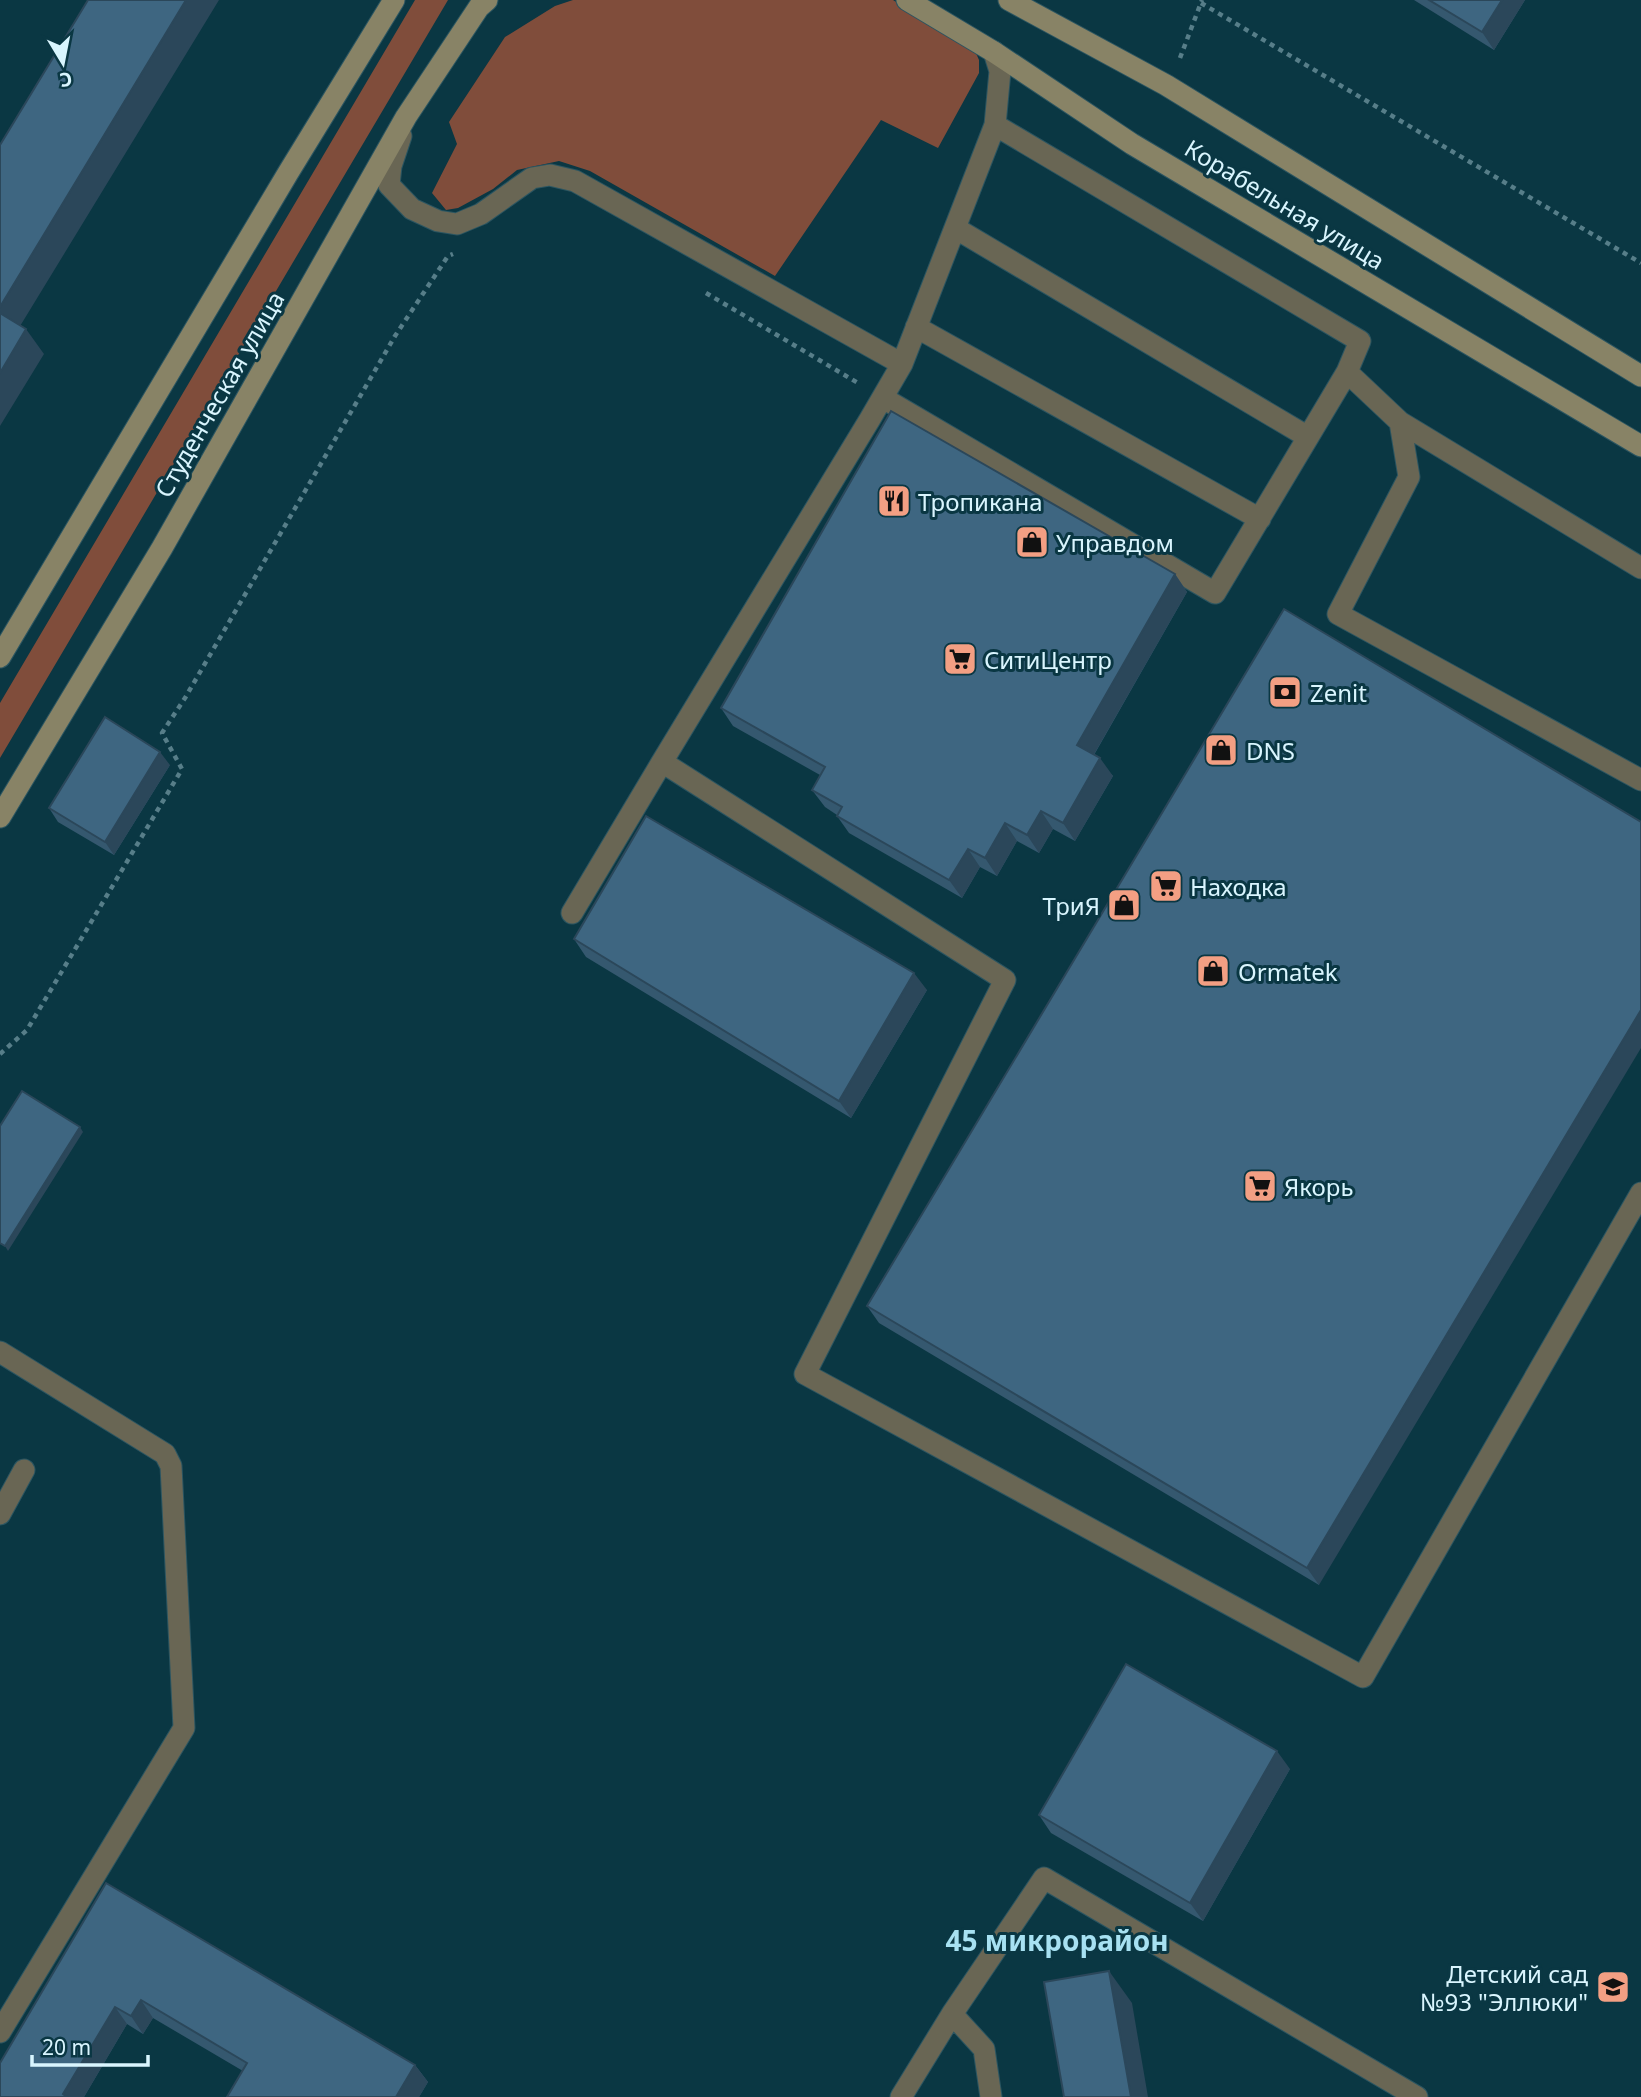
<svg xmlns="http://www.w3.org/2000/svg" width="1641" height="2097" font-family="'Noto Sans',sans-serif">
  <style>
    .green { fill: #804d3b }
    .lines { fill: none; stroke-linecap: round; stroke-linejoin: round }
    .lane-casing { stroke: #2b5561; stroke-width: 23 }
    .secondary-casing { stroke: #2b5561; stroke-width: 23 }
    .path { stroke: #577e89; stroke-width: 4.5; stroke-dasharray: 5 5; stroke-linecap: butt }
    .lane { stroke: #696654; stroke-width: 21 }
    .secondary { stroke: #888366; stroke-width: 21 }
    .wall { fill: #35586f }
    .shaded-wall { fill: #2b475a }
    .building { fill: #3e6681; stroke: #2b475a; stroke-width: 2 }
    .labels { text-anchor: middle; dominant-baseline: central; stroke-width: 6; stroke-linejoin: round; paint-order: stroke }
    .street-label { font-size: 24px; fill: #d9f5fe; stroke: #0a3743 }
    .poi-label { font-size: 24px; fill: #d9f5fe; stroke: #0a3743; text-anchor: start }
    .quarter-label { font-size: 28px; font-weight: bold; fill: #a7e1f2; stroke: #0a3743 }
  </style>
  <rect width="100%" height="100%" fill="#0a3743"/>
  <path class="green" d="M415,0H448L0,758V703Z
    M573,0H893L975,51L979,60V73L938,148L881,120L775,276L590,171L559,161L517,170L493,189L458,208L446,210L432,193L457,144L449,122L505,37L555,6Z"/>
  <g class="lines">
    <defs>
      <path id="lane" d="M994,52L1000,71L995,125
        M401,136L391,166L389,185L412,209L438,221L457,224L481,214L532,178L550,175L575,181L902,364
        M955,228L1308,437
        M916,327L1260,519
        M1347,372L1400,422L1409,477L1338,614L1641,780
        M883,398L1215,593L1347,372L1360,341L995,125L902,364L870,419L662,762L1005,980L805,1374L1363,1677L1641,1193
        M1400,422L1641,568
        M572,913L662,762
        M0,1352L165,1454L171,1466L184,1728L0,2032
        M0,1514L24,1470
        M952,2014L984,2049L991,2097
        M901,2097L952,2014L1044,1878L1417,2097"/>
      <path id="secondary" d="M907,0L994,52L1132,144L1641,446
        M1009,0L1166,85L1641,376
        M0,657L288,173L394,0
        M0,817L162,548L406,117L479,7L487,0"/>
    </defs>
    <use href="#lane" class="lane-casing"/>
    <use href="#secondary" class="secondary-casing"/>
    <path class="path" d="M1201,3L1641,263
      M1180,58L1202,0
      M706,293L858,383
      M0,1054L27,1030L182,769L162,733L185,698L395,336L448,256L453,254"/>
    <use href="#lane" class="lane"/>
    <use href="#secondary" class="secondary"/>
  </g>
  <path class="wall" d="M1414,0H1525L1494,50Z
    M1175,574L1187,592L1094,755L1113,776L1075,841L1053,829L1039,853L1017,841L997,876L980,867L962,898L849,833L837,816V815L825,807L812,790L820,775L733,726L721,708Z
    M1284,609L1319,1585L879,1323L867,1306Z
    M170,765L114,855L58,822L49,808Z
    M574,939L927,990L851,1118L586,957Z
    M1290,1769L1203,1921L1051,1833L1039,1815Z
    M106,1883L415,2065L428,2082L419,2097H227L243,2071L153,2018L143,2034L127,2024L84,2097H0Z"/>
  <path class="shaded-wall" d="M186,0H219L14,336L0,316V307Z
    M1502,0H1525L1494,50L1482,32Z
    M26,329L44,354L0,426V373Z
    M1175,574L1187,592L1089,763L1077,745Z
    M160,752L170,765L114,855L105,842Z
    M1100,758L1113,776L1075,841L1063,823Z
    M1041,811L1053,829L1039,853L1027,835Z
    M1005,823L1017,841L997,876L985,858Z
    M968,849L980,867L962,898L949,880Z
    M914,973L927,990L851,1118L839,1101Z
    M1641,1010V1048L1319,1585L1307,1568Z
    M80,1127L83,1132L8,1251L5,1246Z
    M1277,1751L1290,1769L1203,1921L1190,1903Z
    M1109,1971L1132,2003L1148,2097H1131Z
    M141,2000L153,2018L143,2034L131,2016Z
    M115,2007L127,2024L84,2097H64L63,2094Z
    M415,2065L428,2082L419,2097H396Z"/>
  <path class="building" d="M88,0H186L0,307V145Z
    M1429,0H1502L1482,32Z
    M0,313L26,329L0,373Z
    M891,411L1175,574L1077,745L1100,758L1063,823L1041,811L1027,835L1005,823L985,858L968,849L949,880L837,816L842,807L812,790L825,767L721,708Z
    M1284,609L1641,822V1010L1307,1568L867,1306Z
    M105,717L160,752L105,842L49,808Z
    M646,816L914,973L839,1101L574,939Z
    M22,1091L80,1127L5,1246L0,1243V1126Z
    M1126,1664L1277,1751L1190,1903L1039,1815Z
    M106,1883L415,2065L396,2097H227L247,2063L141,2000L131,2016L115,2007L63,2094L67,2097H0V2063Z
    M1109,1971L1131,2097H1064L1044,1982Z"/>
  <defs>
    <symbol id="restaurant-square" viewBox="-11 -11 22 22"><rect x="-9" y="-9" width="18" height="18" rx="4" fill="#f39f83" stroke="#0a3743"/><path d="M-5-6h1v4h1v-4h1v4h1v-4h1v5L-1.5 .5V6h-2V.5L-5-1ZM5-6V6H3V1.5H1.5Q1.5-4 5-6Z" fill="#111"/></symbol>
    <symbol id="shop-square" viewBox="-11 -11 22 22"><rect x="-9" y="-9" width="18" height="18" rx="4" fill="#f39f83" stroke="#0a3743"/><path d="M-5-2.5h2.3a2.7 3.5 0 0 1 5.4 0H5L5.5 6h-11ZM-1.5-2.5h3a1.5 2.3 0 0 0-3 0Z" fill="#111"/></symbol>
    <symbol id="supermarket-square" viewBox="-11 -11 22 22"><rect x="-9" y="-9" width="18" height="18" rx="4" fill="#f39f83" stroke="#0a3743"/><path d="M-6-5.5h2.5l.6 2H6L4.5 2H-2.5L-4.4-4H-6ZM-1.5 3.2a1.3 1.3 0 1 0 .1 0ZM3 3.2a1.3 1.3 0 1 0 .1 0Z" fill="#111"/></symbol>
    <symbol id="bank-square" viewBox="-11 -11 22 22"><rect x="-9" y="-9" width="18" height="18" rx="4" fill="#f39f83" stroke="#0a3743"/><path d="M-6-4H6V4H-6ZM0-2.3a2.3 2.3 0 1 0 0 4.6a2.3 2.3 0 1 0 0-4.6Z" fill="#111"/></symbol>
    <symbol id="school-square" viewBox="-11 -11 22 22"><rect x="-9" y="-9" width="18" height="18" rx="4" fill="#f39f83" stroke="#0a3743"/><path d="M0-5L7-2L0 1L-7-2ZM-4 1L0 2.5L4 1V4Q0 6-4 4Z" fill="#111"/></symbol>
  </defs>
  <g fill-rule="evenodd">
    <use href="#restaurant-square" x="875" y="482" width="38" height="38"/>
    <use href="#shop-square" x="1013" y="523" width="38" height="38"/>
    <use href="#supermarket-square" x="941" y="640" width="38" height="38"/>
    <use href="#bank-square" x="1266" y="673" width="38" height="38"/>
    <use href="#shop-square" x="1202" y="731" width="38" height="38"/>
    <use href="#supermarket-square" x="1147" y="867" width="38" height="38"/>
    <use href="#shop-square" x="1105" y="886" width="38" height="38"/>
    <use href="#shop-square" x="1194" y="952" width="38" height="38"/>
    <use href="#supermarket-square" x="1241" y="1167" width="38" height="38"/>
    <use href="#school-square" x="1594" y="1968" width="38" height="38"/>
  </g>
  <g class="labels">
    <g class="street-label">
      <text transform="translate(1285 204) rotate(31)">Корабельная улица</text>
      <text transform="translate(219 394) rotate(-60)">Студенческая улица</text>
    </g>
    <g class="poi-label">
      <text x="918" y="501">Тропикана</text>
      <text x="1056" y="542">Управдом</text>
      <text x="984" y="659">СитиЦентр</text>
      <text x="1310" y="692">Zenit</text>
      <text x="1246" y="750">DNS</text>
      <text x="1190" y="886">Находка</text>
      <text x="1100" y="905" text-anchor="end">ТриЯ</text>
      <text x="1238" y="971">Ormatek</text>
      <text x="1284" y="1186">Якорь</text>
      <text x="1588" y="1973" text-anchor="end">Детский сад<tspan x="1588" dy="28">№93 "Эллюки"</tspan></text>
    </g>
    <g class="quarter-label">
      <text x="1057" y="1940">45 микрорайон</text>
    </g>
  </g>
  <g transform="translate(63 63) rotate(170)" stroke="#0a3743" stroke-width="5" paint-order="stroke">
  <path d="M0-5L12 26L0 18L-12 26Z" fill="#d9f5fe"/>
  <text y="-10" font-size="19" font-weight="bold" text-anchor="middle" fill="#d9f5fe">С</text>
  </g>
  <path d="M32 2055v10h116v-10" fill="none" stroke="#d9f5fe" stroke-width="3.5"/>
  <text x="42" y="2055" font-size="21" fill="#d9f5fe" stroke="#0a3743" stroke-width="5" paint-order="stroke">20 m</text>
</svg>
